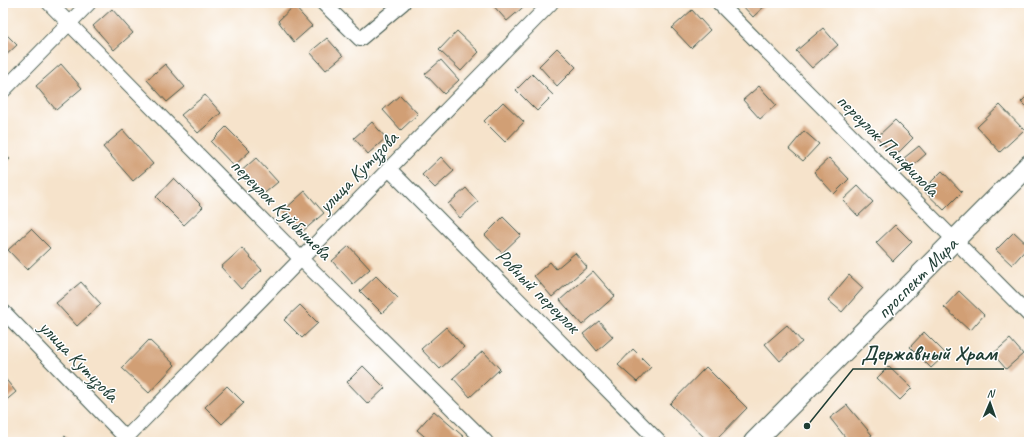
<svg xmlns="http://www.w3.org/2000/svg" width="1032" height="445" font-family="Caveat,sans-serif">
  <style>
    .building { fill: #d19f74 }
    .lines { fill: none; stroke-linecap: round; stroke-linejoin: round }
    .street-casing { stroke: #3f564b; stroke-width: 16 }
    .secondary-casing { stroke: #3f564b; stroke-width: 22 }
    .street { stroke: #fff; stroke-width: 14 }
    .secondary { stroke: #fff; stroke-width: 20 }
    .labels { text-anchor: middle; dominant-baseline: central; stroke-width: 3; stroke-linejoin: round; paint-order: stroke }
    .street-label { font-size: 20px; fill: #1f3d34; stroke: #fff }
    .leader { fill: none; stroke: #1f3d34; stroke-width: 1.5 }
    .callout-dot { fill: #1f3d34; stroke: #fff; stroke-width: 1.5 }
    .callout-label { font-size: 21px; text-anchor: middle; font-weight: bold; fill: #1f3d34; stroke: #fff; stroke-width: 3; stroke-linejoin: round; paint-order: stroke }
  </style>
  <rect width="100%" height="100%" fill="#fff"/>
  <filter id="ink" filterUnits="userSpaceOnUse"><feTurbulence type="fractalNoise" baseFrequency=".025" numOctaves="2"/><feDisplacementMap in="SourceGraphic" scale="8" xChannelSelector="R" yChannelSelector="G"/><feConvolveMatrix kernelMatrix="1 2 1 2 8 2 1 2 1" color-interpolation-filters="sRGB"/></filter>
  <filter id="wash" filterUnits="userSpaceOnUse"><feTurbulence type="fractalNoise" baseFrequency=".012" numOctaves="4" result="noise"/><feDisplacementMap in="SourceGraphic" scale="16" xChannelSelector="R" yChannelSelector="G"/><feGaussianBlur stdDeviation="0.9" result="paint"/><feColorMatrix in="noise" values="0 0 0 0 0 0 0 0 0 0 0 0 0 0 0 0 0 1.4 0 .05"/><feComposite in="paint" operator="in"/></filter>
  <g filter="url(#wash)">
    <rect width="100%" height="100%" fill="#f6e3cb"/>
    <g id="blocks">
      <path class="building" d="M491,3H528L507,21Z
        M740,3H768L753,17Z
        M294,6L312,26L294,42L278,21Z
        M112,9L133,33L114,50L93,26Z
        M692,10L710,30L691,48L672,28Z
        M823,28L838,45L812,68L796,51Z
        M3,31L17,45L3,58Z
        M457,31L479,52L461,71L439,50Z
        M327,38L343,56L326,70L310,52Z
        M557,48L576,67L557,86L539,66Z
        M441,60L459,80L444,94L425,74Z
        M61,64L82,88L56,110L36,86Z
        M165,64L185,87L167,102L147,80Z
        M532,74L553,95L537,111L516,90Z
        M759,86L776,105L760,119L743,100Z
        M1029,94V110L1021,102Z
        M205,95L221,113L198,133L181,115Z
        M400,95L418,114L401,130L383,110Z
        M503,102L524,122L505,142L484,121Z
        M1000,105L1024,130L1000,152L977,127Z
        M895,120L913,138L895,156L877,137Z
        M372,122L386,138L368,154L354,138Z
        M226,127L250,151L234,166L211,142Z
        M123,130L153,164L133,181L103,147Z
        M804,131L819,144L803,161L789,149Z
        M919,146L926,154L911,167L904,158Z
        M3,153L10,159L3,166Z
        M441,157L454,171L435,188L422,175Z
        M256,158L278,182L260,197L239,173Z
        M829,158L849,179L834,194L814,172Z
        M942,171L962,192L944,210L923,190Z
        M174,178L203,207L184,225L156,197Z
        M858,186L873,202L858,216L843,200Z
        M466,188L478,202L460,218L448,204Z
        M305,191L324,213L302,232L283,211Z
        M503,217L521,235L502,253L485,235Z
        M895,225L912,242L893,261L876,243Z
        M31,229L50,248L27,270L8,250Z
        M1014,232L1029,246L1012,265L996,250Z
        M349,246L370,269L353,284L332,261Z
        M242,248L262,270L241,289L221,267Z
        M575,253L587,267L552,297L534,276L550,262L556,269Z
        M593,271L615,296L582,325L560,300Z
        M849,275L863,288L842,312L828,300Z
        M376,276L398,298L382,313L360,291Z
        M81,282L101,304L77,326L56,303Z
        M959,291L984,315L970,331L944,307Z
        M300,305L318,323L302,338L284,320Z
        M599,321L613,337L597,351L583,334Z
        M787,325L802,342L780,361L765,344Z
        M446,327L464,347L440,369L421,349Z
        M924,332L946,354L931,368L910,347Z
        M1010,339L1023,354L1006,369L993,354Z
        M149,340L175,365L149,393L122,368Z
        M633,349L651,367L637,382L618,365Z
        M483,351L500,369L470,397L453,378Z
        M363,366L385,388L368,404L347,382Z
        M889,366L912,388L900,400L877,378Z
        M706,367L747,408L714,442H709L670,404Z
        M3,376L16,392L3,403Z
        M227,386L244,403L222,424L205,407Z
        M847,405L872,435L863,442H849L830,418Z
        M434,411L464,437L459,442H431L417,430Z
        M65,436L70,442H57Z"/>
    </g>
  </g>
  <g filter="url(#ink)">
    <use href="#blocks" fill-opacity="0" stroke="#3f564b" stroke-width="1"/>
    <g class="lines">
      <defs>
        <path id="street" d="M49,3L301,259L486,442
          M323,3L360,39L403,3
          M719,3L1029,315
          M3,91L89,3
          M389,169L659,442
          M3,311L126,438
          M122,442L551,3"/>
        <path id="secondary" d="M754,442L1029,165"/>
      </defs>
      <use href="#street" class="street-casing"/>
      <use href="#secondary" class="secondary-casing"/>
      <use href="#street" class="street"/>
      <use href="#secondary" class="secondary"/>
    </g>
  </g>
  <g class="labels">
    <g class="street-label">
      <text transform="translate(888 145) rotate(45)">переулок Панфилова</text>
      <text transform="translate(358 172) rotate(-46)">улица Кутузова</text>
      <text transform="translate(281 209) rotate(45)">переулок Куйбышева</text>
      <text transform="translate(917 278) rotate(-45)">проспект Мира</text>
      <text transform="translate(538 291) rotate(45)">Ровный переулок</text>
      <text transform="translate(79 361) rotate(46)">улица Кутузова</text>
    </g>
  </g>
  <path class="leader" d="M807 426L853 369H1004"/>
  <circle class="callout-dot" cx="807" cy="426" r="4"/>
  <g class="callout-label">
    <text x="929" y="360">Державный Храм</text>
  </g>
  <rect width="1032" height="445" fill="none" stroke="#fff" stroke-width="16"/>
  <g transform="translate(990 403) rotate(2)" stroke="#ffffff" stroke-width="3" paint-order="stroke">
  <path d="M0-3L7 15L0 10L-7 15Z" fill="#1f3d34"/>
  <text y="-6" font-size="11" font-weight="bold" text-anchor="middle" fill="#1f3d34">N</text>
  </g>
</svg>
